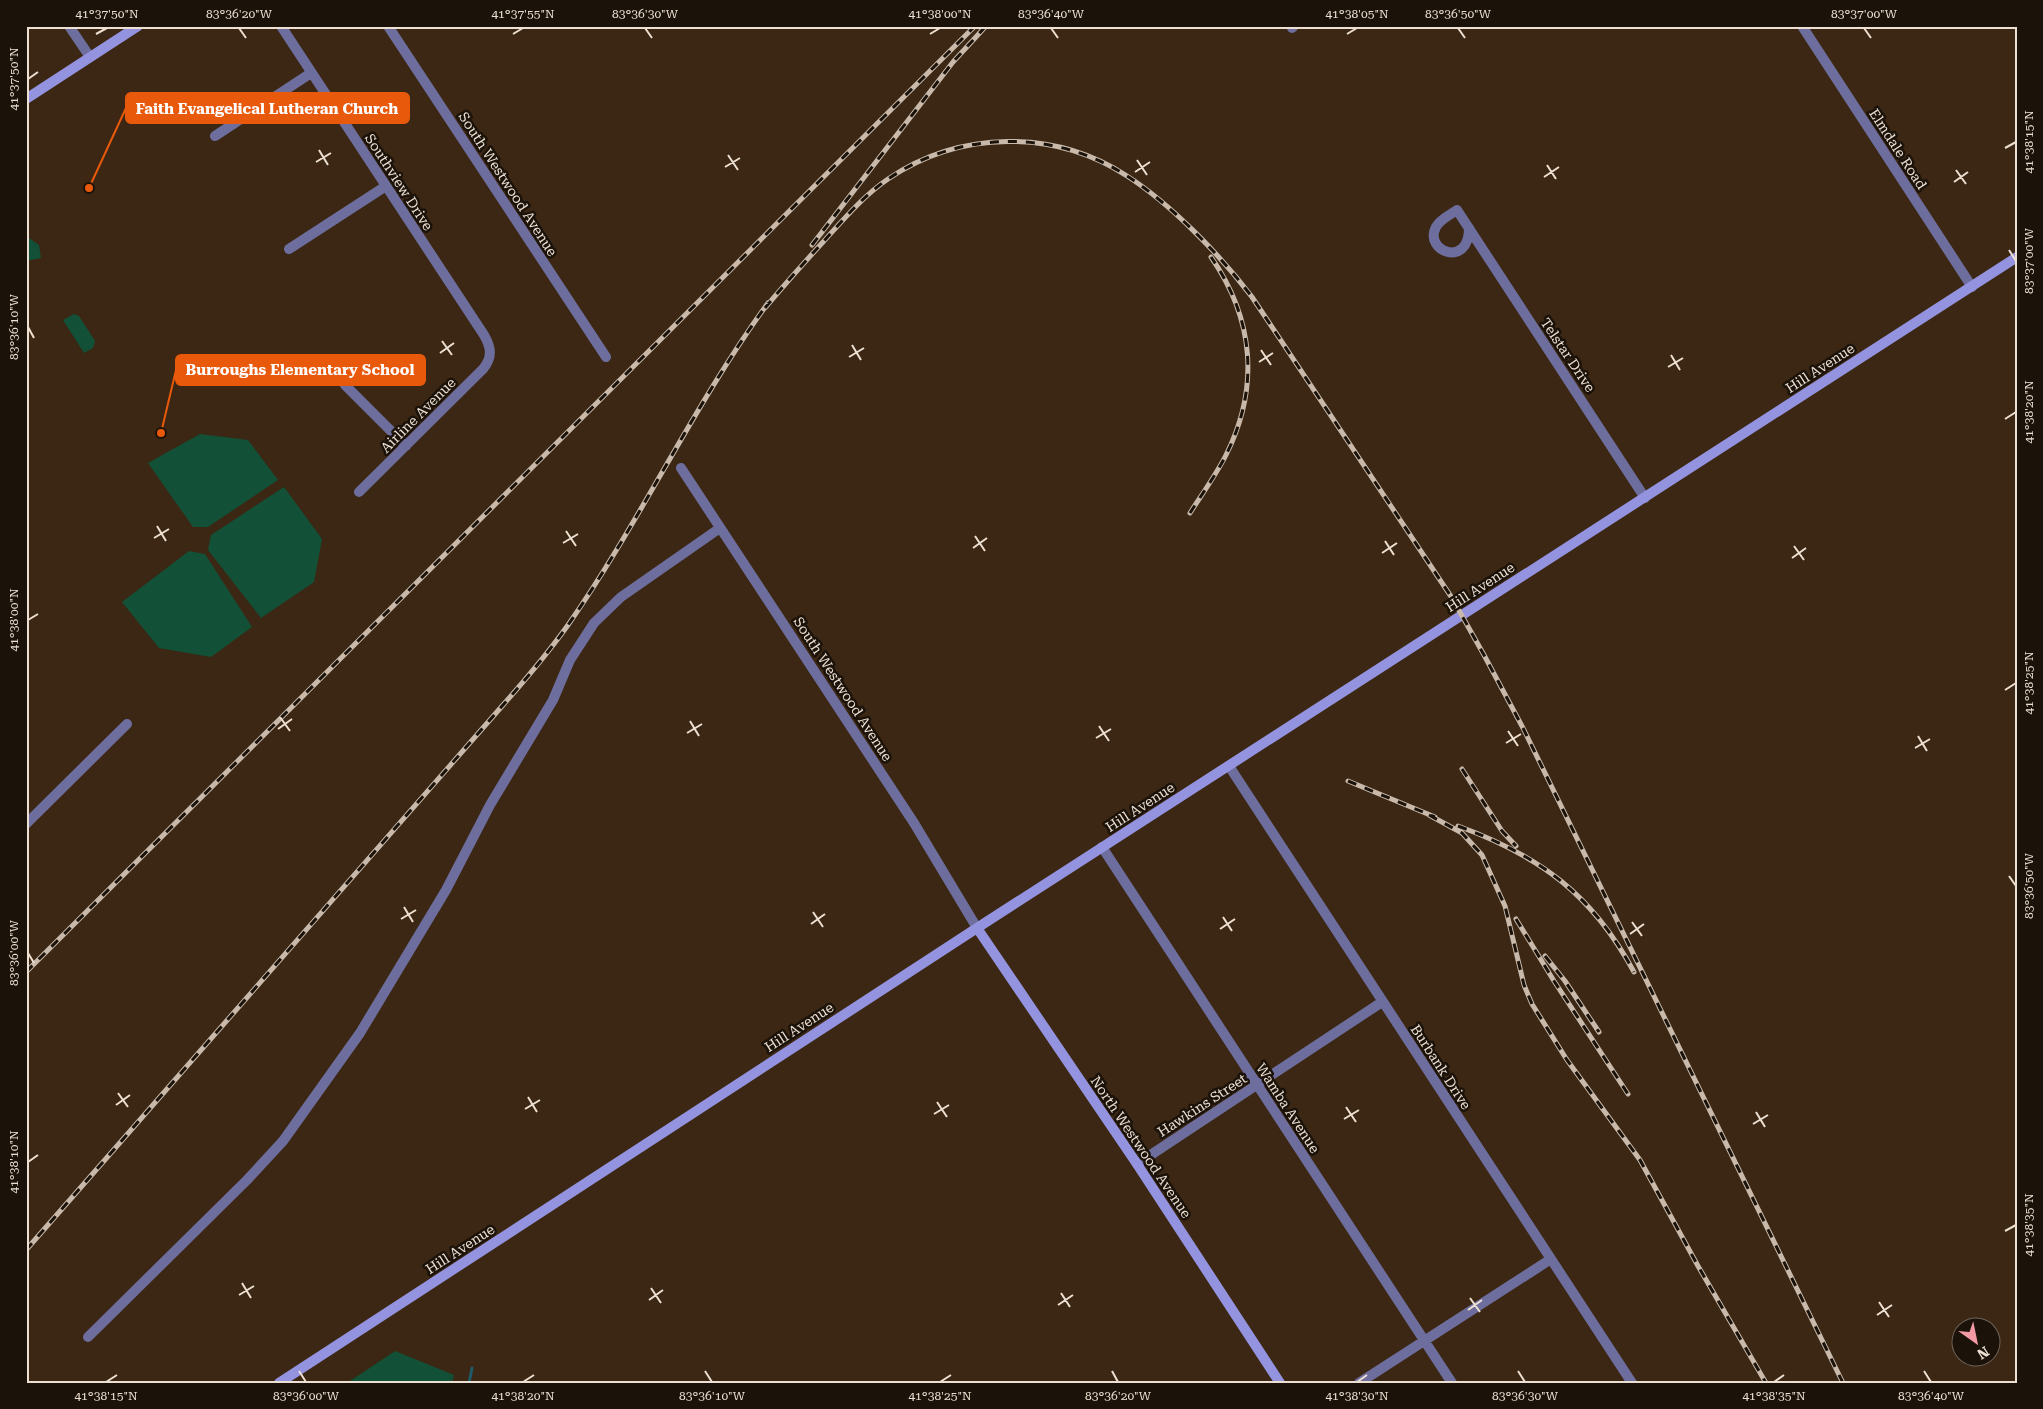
<svg xmlns="http://www.w3.org/2000/svg" width="2043" height="1409" font-family="'Roboto Serif',serif">
  <style>
    .green { fill: #125137 }
    .lines { fill: none; stroke-linecap: round; stroke-linejoin: round }
    .stream { stroke: #205967; stroke-width: 3 }
    .street { stroke: #6e6e9e; stroke-width: 10 }
    .secondary { stroke: #9493df; stroke-width: 10 }
    .rail-casing { stroke: #c8b9ab; stroke-width: 5 }
    .rail { stroke: #1b1209; stroke-width: 3; stroke-dasharray: 9; stroke-linecap: butt }
    .ticks { fill: none; stroke: #ede0d3; stroke-width: 2 }
    .labels { text-anchor: middle; dominant-baseline: central; stroke-width: 5; stroke-linejoin: round; paint-order: stroke }
    .street-label { font-size: 14px; fill: #ede0d3; stroke: #1b1209 }
    .leader { fill: none; stroke: #e8590c; stroke-width: 2 }
    .callout-dot { fill: #e8590c; stroke: #1b1209; stroke-width: 2 }
    .callout { fill: #e8590c; stroke: #e8590c; stroke-width: 2 }
    .callout-label { font-size: 15px; text-anchor: middle; font-weight: bold; fill: #fff }
    .neatline { fill: none; stroke: #ede0d3; stroke-width: 2 }
    .ticks-label { font-size: 12px; text-anchor: middle; fill: #ede0d3 }
  </style>
  <rect width="100%" height="100%" fill="#3b2713"/>
  <path class="green" d="M26,236L39,245L41,258L26,261Z
    M74,314L79,316L95,341L93,348L84,353L63,320Z
    M200,434L248,440L278,480L208,527H193L148,463Z
    M284,487L322,539L314,582L261,618L208,550L211,535Z
    M189,551L205,554L252,627L211,657L159,648L122,602Z
    M395,1351L454,1375L452,1383H347Z"/>
  <g class="lines">
    <path class="stream" d="M469,1383L472,1368"/>
    <path class="street" d="M69,26L90,57
      M281,26L484,335C491,347 493,357 483,369L359,492
      M388,26L606,357
      M1802,26L1972,287
      M1292,28L1294,26
      M215,136L311,73
      M1469,228C1469,269 1423,251 1436,227C1440,219 1450,215 1457,210L1645,498
      M289,249L386,186
      M345,385L406,446
      M681,468L914,823L977,928
      M1229,766L1632,1383
      M26,824L127,724
      M1102,847L1452,1383
      M1137,1164L1382,1002
      M88,1337L247,1180L283,1141L360,1033L446,890L490,805L553,700L570,660L594,623L621,597L720,528
      M1359,1383L1551,1259"/>
    <path class="secondary" d="M26,99L138,26
      M977,928L1137,1164L1280,1383
      M279,1383L977,928L2017,257"/>
    <defs>
      <path id="rail" d="M812,245L953,62L986,26
        M765,308C784,285 803,264 823,242C843,220 863,196 888,179C960,130 1055,129 1127,176C1171,204 1221,256 1252,297L1452,598L1484,655L1523,728L1843,1383
        M1190,513C1202,494 1216,475 1226,455C1260,387 1254,319 1211,257
        M1462,769L1502,831L1516,846
        M1348,781L1435,817
        M1429,815L1462,833L1482,855L1505,906L1524,985L1532,1004L1567,1060L1640,1160L1698,1266L1766,1383
        M1458,826C1540,856 1592,894 1634,972
        M1516,919L1554,981L1628,1094
        M1545,956L1565,981L1599,1032
        M26,972L975,26
        M26,1250L503,705C526,679 548,653 568,625C640,522 693,406 768,303"/>
    </defs>
    <use href="#rail" class="rail-casing"/>
    <use href="#rail" class="rail"/>
  </g>
  <path class="ticks" d="M239,28L246,38M645,28L652,38M1051,28L1058,38M1458,28L1465,38M1864,28L1871,38M96,34L107,28M513,34L523,28M930,34L940,28M1347,34L1357,28M28,79L38,72M2005,148L2016,142M319,150L328,165M728,155L738,170M1137,160L1147,175M316,162L331,153M1547,165L1556,179M725,167L740,158M1956,170L1966,184M1135,172L1150,162M1544,177L1559,167M1954,182L1968,172M2009,250L2016,261M28,327L34,338M442,341L452,355M852,345L861,360M1261,350L1271,365M440,353L454,343M1671,355L1680,370M849,357L864,348M1259,362L1273,353M1668,367L1683,358M2005,419L2016,412M157,526L166,541M566,531L576,546M975,536L985,551M154,538L169,529M1385,541L1394,555M563,543L578,534M1794,546L1804,560M973,548L987,538M1382,553L1397,543M1792,558L1806,548M28,620L38,614M2005,690L2016,683M280,717L290,731M690,721L699,736M1099,726L1109,741M278,729L292,719M1508,731L1518,746M687,733L702,724M1918,736L1927,751M1096,738L1111,729M1506,743L1521,734M1915,748L1930,739M2009,876L2016,886M404,907L413,922M813,912L823,927M1223,917L1232,931M401,919L416,910M1632,922L1642,936M811,924L825,914M1220,929L1235,919M1630,934L1644,924M28,953L34,963M118,1093L128,1107M528,1097L537,1112M937,1102L947,1117M116,1105L130,1095M1346,1107L1356,1122M525,1109L540,1100M1756,1112L1765,1127M934,1114L949,1105M1344,1119L1359,1110M1753,1124L1768,1115M28,1162L38,1155M2005,1231L2016,1225M242,1283L251,1298M651,1288L661,1303M1061,1293L1070,1307M239,1295L254,1286M1470,1298L1480,1312M649,1300L663,1290M1879,1302L1889,1317M1058,1305L1073,1295M1468,1310L1482,1300M1877,1315L1892,1305M299,1371L306,1382M705,1371L712,1382M1112,1371L1118,1382M1518,1371L1525,1382M1924,1371L1931,1382M106,1382L117,1375M523,1382L534,1375M940,1382L951,1375M1357,1382L1367,1375M1774,1382L1784,1375"/>
  <g class="labels">
    <g class="street-label">
      <text transform="translate(1898 149) rotate(57)">Elmdale Road</text>
      <text transform="translate(399 182) rotate(57)">Southview Drive</text>
      <text transform="translate(508 184) rotate(57)">South Westwood Avenue</text>
      <text transform="translate(1568 355) rotate(56)">Telstar Drive</text>
      <text transform="translate(1820 368) rotate(-33)">Hill Avenue</text>
      <text transform="translate(418 415) rotate(-45)">Airline Avenue</text>
      <text transform="translate(1480 587) rotate(-33)">Hill Avenue</text>
      <text transform="translate(843 689) rotate(57)">South Westwood Avenue</text>
      <text transform="translate(1140 807) rotate(-33)">Hill Avenue</text>
      <text transform="translate(799 1027) rotate(-33)">Hill Avenue</text>
      <text transform="translate(1441 1067) rotate(57)">Burbank Drive</text>
      <text transform="translate(1202 1105) rotate(-33)">Hawkins Street</text>
      <text transform="translate(1288 1108) rotate(57)">Wamba Avenue</text>
      <text transform="translate(1141 1147) rotate(56)">North Westwood Avenue</text>
      <text transform="translate(460 1249) rotate(-33)">Hill Avenue</text>
    </g>
  </g>
  <path class="leader" d="M89 188L126 108M161 433L176 370"/>
  <g class="callout-dot">
    <circle cx="89" cy="188" r="5"/>
    <circle cx="161" cy="433" r="5"/>
  </g>
  <g class="callout">
    <rect x="126" y="93" width="283" height="30" rx="5"/>
    <rect x="176" y="355" width="249" height="30" rx="5"/>
  </g>
  <g class="callout-label">
    <text x="267" y="114">Faith Evangelical Lutheran Church</text>
    <text x="300" y="375">Burroughs Elementary School</text>
  </g>
  <rect width="2043" height="1409" fill="none" stroke="#1b1209" stroke-width="55"/>
  <g transform="translate(1976 1342) rotate(147)"><circle r="24" fill="#1b1209" stroke="#6f645a"/>
  <path d="M0-4L9 19L0 12L-9 19Z" fill="#f49aa5"/>
  <text y="-8" font-size="14" font-weight="bold" text-anchor="middle" fill="#ede0d3">N</text>
  </g>
  <rect x="28" y="28" width="1988" height="1354" class="neatline"/>
  <g class="ticks-label">
    <text x="107" y="18">41°37'50"N</text>
    <text x="239" y="18">83°36'20"W</text>
    <text x="523" y="18">41°37'55"N</text>
    <text x="645" y="18">83°36'30"W</text>
    <text x="940" y="18">41°38'00"N</text>
    <text x="1051" y="18">83°36'40"W</text>
    <text x="1357" y="18">41°38'05"N</text>
    <text x="1458" y="18">83°36'50"W</text>
    <text x="1864" y="18">83°37'00"W</text>
    <text transform="translate(14 79) rotate(-90)" y="4">41°37'50"N</text>
    <text transform="translate(2029 142) rotate(-90)" y="4">41°38'15"N</text>
    <text transform="translate(2029 261) rotate(-90)" y="4">83°37'00"W</text>
    <text transform="translate(14 327) rotate(-90)" y="4">83°36'10"W</text>
    <text transform="translate(2029 412) rotate(-90)" y="4">41°38'20"N</text>
    <text transform="translate(14 620) rotate(-90)" y="4">41°38'00"N</text>
    <text transform="translate(2029 683) rotate(-90)" y="4">41°38'25"N</text>
    <text transform="translate(2029 886) rotate(-90)" y="4">83°36'50"W</text>
    <text transform="translate(14 953) rotate(-90)" y="4">83°36'00"W</text>
    <text transform="translate(14 1162) rotate(-90)" y="4">41°38'10"N</text>
    <text transform="translate(2029 1225) rotate(-90)" y="4">41°38'35"N</text>
    <text x="106" y="1400">41°38'15"N</text>
    <text x="306" y="1400">83°36'00"W</text>
    <text x="523" y="1400">41°38'20"N</text>
    <text x="712" y="1400">83°36'10"W</text>
    <text x="940" y="1400">41°38'25"N</text>
    <text x="1118" y="1400">83°36'20"W</text>
    <text x="1357" y="1400">41°38'30"N</text>
    <text x="1525" y="1400">83°36'30"W</text>
    <text x="1774" y="1400">41°38'35"N</text>
    <text x="1931" y="1400">83°36'40"W</text>
  </g>
</svg>
